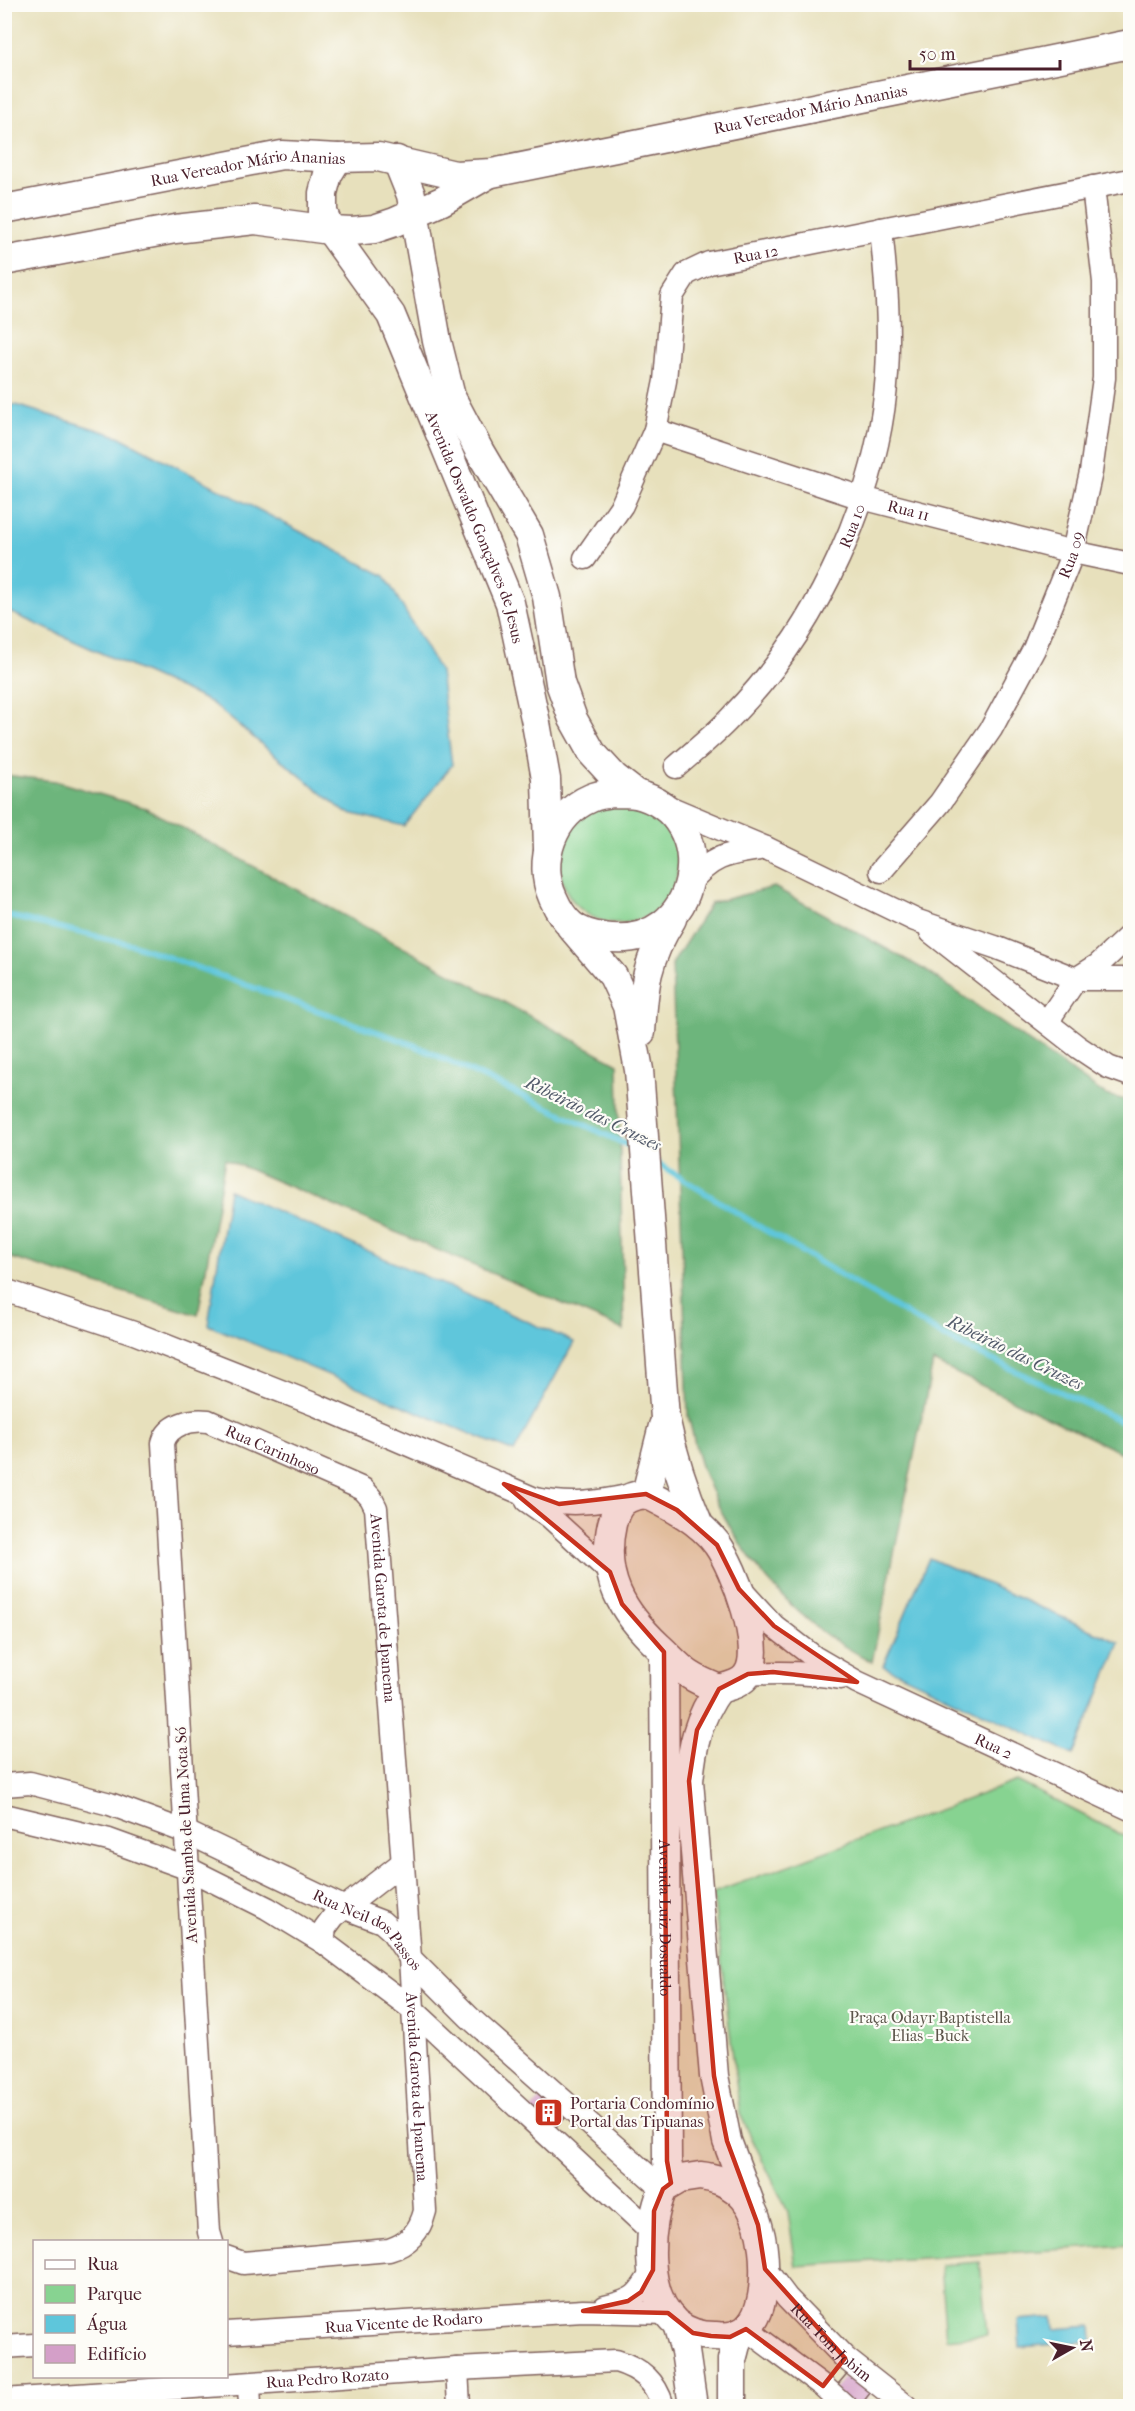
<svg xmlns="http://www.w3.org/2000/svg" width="1135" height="2411" font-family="'IM FELL French Canon',serif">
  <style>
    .green { fill: #87d391; stroke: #68795e; stroke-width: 1.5 }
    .forest { fill: #6db57b; stroke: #5c6a53; stroke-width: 1.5 }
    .water { fill: #5ec6db; stroke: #547283; stroke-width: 1.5 }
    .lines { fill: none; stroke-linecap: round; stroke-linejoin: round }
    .stream { stroke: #5ec6db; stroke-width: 6 }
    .building { fill: #d49fc8 }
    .minor-casing { stroke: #81635e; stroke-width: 25 }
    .tertiary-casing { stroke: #81635e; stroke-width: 31 }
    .minor { stroke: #fff; stroke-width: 22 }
    .tertiary { stroke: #fff; stroke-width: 28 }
    .marked { fill: #c8321e; fill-opacity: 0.2; stroke: #c8321e; stroke-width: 4.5; stroke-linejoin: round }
    .labels { text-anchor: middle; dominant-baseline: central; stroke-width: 4.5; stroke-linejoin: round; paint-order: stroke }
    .street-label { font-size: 16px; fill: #4a1f2b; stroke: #fdfcf7 }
    .park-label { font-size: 16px; fill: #5c554a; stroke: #fdfcf7 }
    .poi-label { font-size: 16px; fill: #4a1f2b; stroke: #fdfcf7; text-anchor: start }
    .water-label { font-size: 18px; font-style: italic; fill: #515969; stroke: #fdfcf7 }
  </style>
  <rect width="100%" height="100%" fill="#fdfcf7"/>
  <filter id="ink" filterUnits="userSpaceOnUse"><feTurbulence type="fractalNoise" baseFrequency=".0167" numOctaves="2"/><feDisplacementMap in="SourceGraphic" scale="12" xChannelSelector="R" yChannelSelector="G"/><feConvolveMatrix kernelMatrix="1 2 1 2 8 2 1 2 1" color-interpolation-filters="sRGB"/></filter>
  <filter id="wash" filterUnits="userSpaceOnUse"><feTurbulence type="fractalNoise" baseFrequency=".008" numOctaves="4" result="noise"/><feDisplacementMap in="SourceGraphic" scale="24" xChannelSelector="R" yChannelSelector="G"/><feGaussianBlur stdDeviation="1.35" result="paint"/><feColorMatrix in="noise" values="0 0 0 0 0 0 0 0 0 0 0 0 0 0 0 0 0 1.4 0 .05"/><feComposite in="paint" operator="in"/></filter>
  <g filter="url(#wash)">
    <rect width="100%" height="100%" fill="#e7e0bc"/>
    <path class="green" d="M560 864a59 59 0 1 1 118 0a59 59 0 1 1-118 0Z
      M1017,1781L1130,1839V2245L796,2266L788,2212L740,2114L713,1893Z
      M980,2262L987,2335L946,2339L940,2265Z"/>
    <path class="forest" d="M5,775L55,781L146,808L618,1064L624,1330L225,1159L198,1315L5,1256Z
      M774,887L925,970L1106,1095L1130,1101V1457L933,1362L872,1662C856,1653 839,1644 824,1633C768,1590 728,1536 702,1469C696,1453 693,1433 688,1416L672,964L711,903Z"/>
    <path class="water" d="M5,405H16L118,436L385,576L440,672L452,765L404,826L345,812L210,702L5,610Z
      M229,1190L574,1342L514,1452L208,1325Z
      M929,1558L1120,1643L1073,1755L883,1666Z
      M1053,2317L1054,2329L1091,2326L1092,2341L1020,2347L1018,2320Z"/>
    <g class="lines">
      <path class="stream" d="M4,915L134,945L414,1045L636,1149
        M654,1161L760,1227L952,1341L1130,1425"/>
    </g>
    <g id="blocks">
      <path class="building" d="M546,2094L568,2114L552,2131L530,2110Z
        M850,2370L874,2388L860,2406H853L833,2390Z"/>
    </g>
  </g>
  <g filter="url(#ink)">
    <use href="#blocks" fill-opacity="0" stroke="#81635e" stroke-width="1.5"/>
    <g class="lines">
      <defs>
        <g id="minor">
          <path id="s1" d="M655,430L862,498L1073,552L1130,564"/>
          <path id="s2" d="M585,558L622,505L655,430L665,381L672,296L686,274L709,263L1130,180"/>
          <path id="s3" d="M676,767C695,750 716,734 733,715C818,628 879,495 887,374C890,325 886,277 881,229"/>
          <path d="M664,805L766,848L915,920L995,947L1076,979H1130"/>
          <path id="s4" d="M881,871L940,803L991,729L1034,649L1073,552L1091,472L1104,378V282L1093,187"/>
          <path d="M690,883C714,853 731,854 766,848"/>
          <path d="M931,932L1078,1047L1108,1067L1130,1075"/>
          <path d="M1049,1023L1053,1013L1076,979L1098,965L1130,935"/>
          <path d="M4,1290L134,1333L316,1405L535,1499C571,1506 596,1503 632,1495"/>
          <path d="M527,1501L550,1517L610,1572"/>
          <path id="s5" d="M741,1590L774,1626L814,1657L857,1682L1130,1809"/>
          <path d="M748,1674C780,1672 810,1672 841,1678"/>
          <path id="s6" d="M4,1785L30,1783L110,1804L186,1832L343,1907L382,1922L391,1930L410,1958L469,2017L663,2189"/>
          <path d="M4,1815L109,1840L189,1869L267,1908L323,1942L411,2008L650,2230"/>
          <path d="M323,1942L325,1928L334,1916L402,1863"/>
          <path id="s7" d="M212,2242L209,2232L163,1443C168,1424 191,1419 208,1421L363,1489L371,1498L376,1508L410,1958L425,2211C420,2231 409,2244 389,2250L243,2263L226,2257"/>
          <path id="s8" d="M765,2269L787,2298L845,2358L906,2406"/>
          <path d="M605,2307C635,2300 638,2296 653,2270"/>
          <path d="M746,2329L823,2386L845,2406"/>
          <path id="s9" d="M226,2333L583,2311L668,2313"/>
          <path d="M4,2347L34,2345"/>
          <path d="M457,2369L459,2406"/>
          <path d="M249,2384L250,2406"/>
          <path id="s10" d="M4,2400L457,2369L616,2361C642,2369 655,2381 663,2406"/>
        </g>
        <g id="tertiary">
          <path id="s11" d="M338,158L328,174L323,193V212L330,230L391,315L510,603L536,723L546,779L548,849"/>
          <path d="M397,160L411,195L437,341L451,397L480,452L529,535L547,597L560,683L573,719L592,753L614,777L636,794"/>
          <path id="s12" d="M4,209L282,155L338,158L378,157L455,175L492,173L1130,44"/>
          <path d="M4,261L175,229L255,220L330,230L352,231L374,229L395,222L442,201L487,175"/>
          <path d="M613,793C621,793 629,793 636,794C724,815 702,953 603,937C576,933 564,923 553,898C536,861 553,814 591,798C598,795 606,794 613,793Z"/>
          <path d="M571,927L613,976L627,1006L639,1070L665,1418C673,1456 684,1490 699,1525"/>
          <path d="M641,1032C644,985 646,960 672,919"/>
          <path d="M646,1494C672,1507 699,1520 717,1544C734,1568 766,1649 747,1675C741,1684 729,1686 719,1689C709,1685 699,1681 690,1675C679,1668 669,1656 659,1647C622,1612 600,1577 612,1524C617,1503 625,1496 646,1494Z"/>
          <path d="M646,1494L663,1426"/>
          <path id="s13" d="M664,1652L667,2161L671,2183"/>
          <path d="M719,1689C698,1717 692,1747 689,1781L714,2076L727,2141L750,2203"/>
          <path d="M700,2176C730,2179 750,2196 758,2225C766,2252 770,2310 745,2330C736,2337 725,2337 715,2336C702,2336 687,2332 676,2323C643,2293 647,2226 663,2189L680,2179Z"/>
          <path d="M677,2324L685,2351L693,2406"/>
          <path d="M732,2406V2360L739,2333"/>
        </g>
      </defs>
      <use href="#minor" class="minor-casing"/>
      <use href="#tertiary" class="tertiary-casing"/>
      <use href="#minor" class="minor"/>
      <use href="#tertiary" class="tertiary"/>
    </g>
  </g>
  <path class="marked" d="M504,1484L559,1504L646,1494L677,1510L717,1545L739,1589L774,1626L857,1682L773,1672L748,1674L719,1689L697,1730L689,1781L714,2076L727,2141L758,2225L765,2269L845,2358L823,2386L746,2329L730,2337L711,2336L693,2333L668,2313L583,2311L628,2301L641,2292L653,2270L654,2211L663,2189L671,2183L667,2161L664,1652L622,1604L610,1572Z"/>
  <defs>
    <symbol id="building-square" viewBox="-11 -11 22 22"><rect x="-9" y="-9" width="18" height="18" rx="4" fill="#c8321e" stroke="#fdfcf7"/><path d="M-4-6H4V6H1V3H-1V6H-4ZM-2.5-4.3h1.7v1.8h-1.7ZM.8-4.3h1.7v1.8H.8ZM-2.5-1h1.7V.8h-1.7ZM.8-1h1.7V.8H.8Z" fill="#fff"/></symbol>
  </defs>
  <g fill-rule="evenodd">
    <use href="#building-square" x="532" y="2096" width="33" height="33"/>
  </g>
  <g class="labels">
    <g class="street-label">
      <text stroke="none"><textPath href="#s12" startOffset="820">Rua Vereador Mário Ananias</textPath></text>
      <text stroke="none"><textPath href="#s12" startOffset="248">Rua Vereador Mário Ananias</textPath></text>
      <text stroke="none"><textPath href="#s2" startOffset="381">Rua 12</textPath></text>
      <text stroke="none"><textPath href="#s1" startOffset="266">Rua 11</textPath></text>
      <text stroke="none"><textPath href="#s3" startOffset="302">Rua 10</textPath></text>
      <text stroke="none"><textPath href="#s11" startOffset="410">Avenida Oswaldo Gonçalves de Jesus</textPath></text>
      <text stroke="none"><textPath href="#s4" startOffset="372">Rua 09</textPath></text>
      <text stroke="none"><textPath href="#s7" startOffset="926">Rua Carinhoso</textPath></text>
      <text stroke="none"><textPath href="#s7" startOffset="1148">Avenida Garota de Ipanema</textPath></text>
      <text stroke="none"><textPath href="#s5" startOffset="300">Rua 2</textPath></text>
      <text transform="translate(186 1835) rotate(-93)">Avenida Samba de Uma Nota Só</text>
      <text stroke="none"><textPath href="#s13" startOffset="266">Avenida Luiz Dosualdo</textPath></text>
      <text stroke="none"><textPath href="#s6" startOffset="398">Rua Neil dos Passos</textPath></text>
      <text stroke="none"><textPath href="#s7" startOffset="1628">Avenida Garota de Ipanema</textPath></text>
      <text stroke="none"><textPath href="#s9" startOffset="178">Rua Vicente de Rodaro</textPath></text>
      <text stroke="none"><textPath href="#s8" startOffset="99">Rua Tom Jobim</textPath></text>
      <text stroke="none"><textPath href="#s10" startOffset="324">Rua Pedro Rozato</textPath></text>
    </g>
    <g class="park-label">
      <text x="930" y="2017">Praça Odayr Baptistella<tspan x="930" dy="18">Elias - Buck</tspan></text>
    </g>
    <g class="poi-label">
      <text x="570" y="2103">Portaria Condomínio<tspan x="570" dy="18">Portal das Tipuanas</tspan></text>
    </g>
    <g class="water-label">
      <text transform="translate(593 1114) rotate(26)">Ribeirão das Cruzes</text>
      <text transform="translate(1015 1353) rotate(26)">Ribeirão das Cruzes</text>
    </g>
  </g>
  <rect width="1135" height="2411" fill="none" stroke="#fdfcf7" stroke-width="24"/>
  <rect x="33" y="2240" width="195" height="138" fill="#fdfcf7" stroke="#b5a4a5" stroke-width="1.5"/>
  <rect x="45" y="2260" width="30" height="9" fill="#ffffff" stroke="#b5a4a5" stroke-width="1.5"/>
  <text x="87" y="2270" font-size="18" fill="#4a1f2b">Rua</text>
  <rect x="45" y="2285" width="30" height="18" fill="#87d391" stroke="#b5a4a5" stroke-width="1.5"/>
  <text x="87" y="2300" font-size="18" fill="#4a1f2b">Parque</text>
  <rect x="45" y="2315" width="30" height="18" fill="#5ec6db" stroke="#b5a4a5" stroke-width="1.5"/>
  <text x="87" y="2330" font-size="18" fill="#4a1f2b">Água</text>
  <rect x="45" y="2345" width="30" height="18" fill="#d49fc8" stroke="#b5a4a5" stroke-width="1.5"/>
  <text x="87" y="2360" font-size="18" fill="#4a1f2b">Edifício</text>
  <g transform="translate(1072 2348) rotate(81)" stroke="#fdfcf7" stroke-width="4.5" paint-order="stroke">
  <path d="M0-4.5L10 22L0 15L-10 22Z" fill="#4a1f2b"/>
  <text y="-9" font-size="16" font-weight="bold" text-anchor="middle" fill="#4a1f2b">N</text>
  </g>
  <path d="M910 60v9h150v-9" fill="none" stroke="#4a1f2b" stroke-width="3"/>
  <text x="919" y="60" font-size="18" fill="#4a1f2b" stroke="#fdfcf7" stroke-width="4.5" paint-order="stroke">50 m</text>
</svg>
